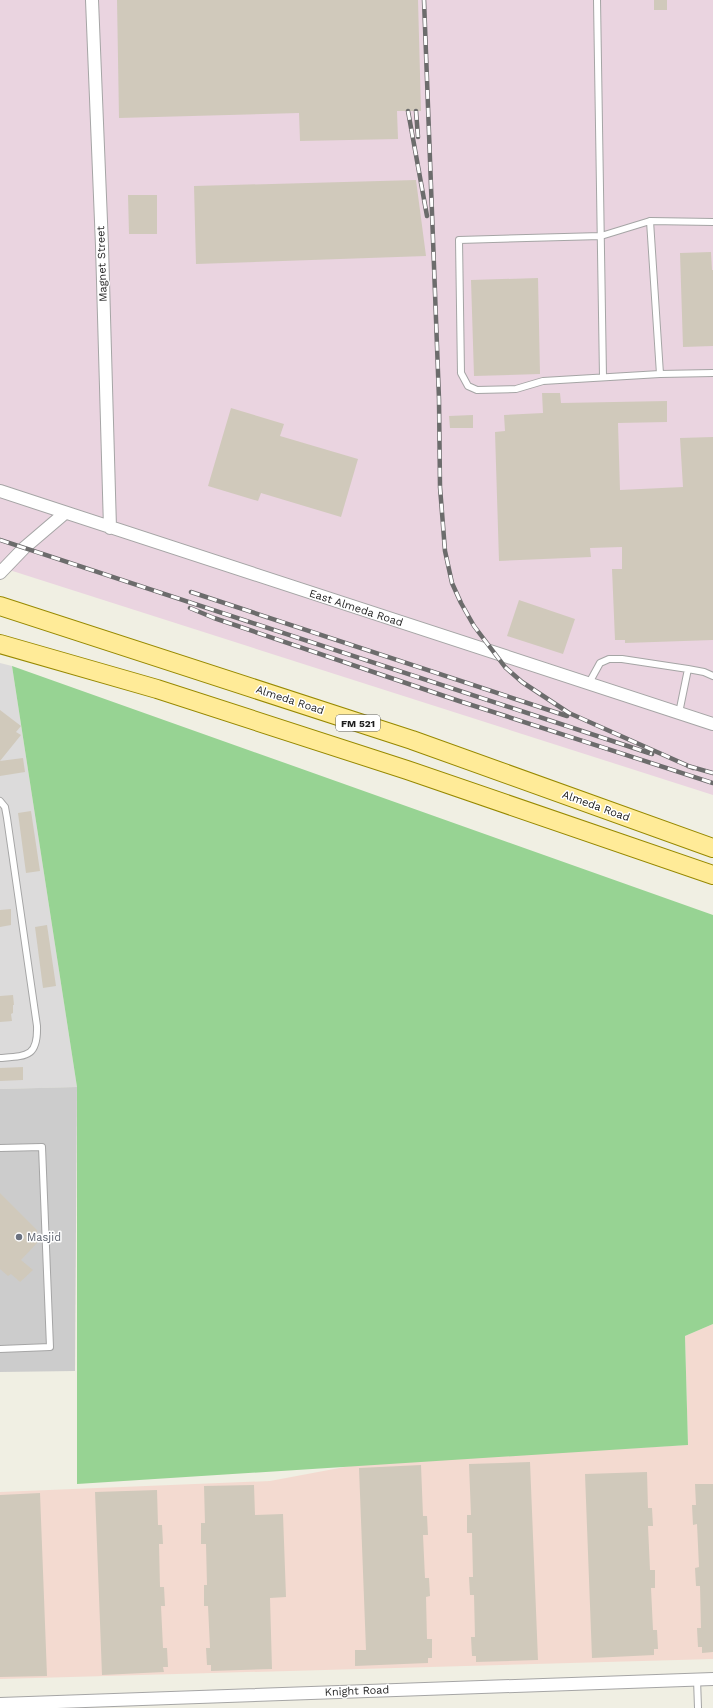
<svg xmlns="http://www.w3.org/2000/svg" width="713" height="1708" font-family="'Work Sans',sans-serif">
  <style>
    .residential { fill: #dcdbdb }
    .commercial { fill: #f3dad0 }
    .industrial { fill: #ead4e0 }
    .religious { fill: #ccc }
    .forest { fill: #97d393 }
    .building { fill: #d0c9bb }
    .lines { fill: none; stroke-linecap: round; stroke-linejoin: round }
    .service-casing { stroke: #a5a5a5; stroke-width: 8 }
    .minor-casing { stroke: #a5a5a5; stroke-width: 14 }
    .primary-casing { stroke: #978900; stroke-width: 20 }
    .service { stroke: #fff; stroke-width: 6 }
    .minor { stroke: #fff; stroke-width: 12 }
    .primary { stroke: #ffeb98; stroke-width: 18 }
    .rail-casing { stroke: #6c6c6c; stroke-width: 4.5 }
    .rail { stroke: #fff; stroke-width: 3; stroke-dasharray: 9; stroke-linecap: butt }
    .worship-dot { fill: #6b7280; stroke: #fff; stroke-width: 1.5 }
    .labels { text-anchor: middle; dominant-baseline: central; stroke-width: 3; stroke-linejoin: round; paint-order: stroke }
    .shield { fill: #fff; stroke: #626262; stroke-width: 1 }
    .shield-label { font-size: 10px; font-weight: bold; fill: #1e1e1e }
    .street-label { font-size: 11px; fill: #1e1e1e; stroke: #fff }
    .worship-label { font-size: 11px; fill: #5b616d; stroke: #fff; text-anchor: start }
  </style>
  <rect width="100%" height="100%" fill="#f0efe3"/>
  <path class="residential" d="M0,663L12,666L77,1087L0,1089Z"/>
  <path class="commercial" d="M713,1324V1659L0,1679V1492L270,1481L366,1463L688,1445L685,1336Z"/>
  <path class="industrial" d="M0,0H713V795L0,567Z"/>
  <path class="religious" d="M77,1087L75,1371L0,1372V1089Z"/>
  <path class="forest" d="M12,666L713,915V1324L685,1336L688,1445L77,1484V1087Z"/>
  <path class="building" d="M117,0H418L421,111H397L398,139L300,141L299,113L119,118Z
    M654,0H667V10H654Z
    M416,180L426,256L196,264L194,186Z
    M128,195H157V234H129Z
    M711,252L712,270H713V346L683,347L680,253Z
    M538,278L540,374L474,376L471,280Z
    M542,393H560L561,403L667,401V422L618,423L620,490L683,487L680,438L713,437V640L625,643V640H615L612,569H622V547L590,548L591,557L499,561L495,432L505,431L504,415L543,413Z
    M231,408L284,424L280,436L358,459L341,517L261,493L258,501L208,486Z
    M473,415V428H450L449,416Z
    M519,600L575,619L563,654L507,636Z
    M0,710L21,726L16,732L21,735L0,761L23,758L25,772L0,776Z
    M31,811L40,871L26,873L18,813Z
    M11,909V925L0,927V910Z
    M47,925L56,986L43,988L35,927Z
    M13,995L14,1005H13V1013L11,1014L12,1021L0,1022V996Z
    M23,1067V1080L0,1081V1068Z
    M0,1193L37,1230V1243L21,1260L33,1270L20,1282L11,1274L8,1276L0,1269Z
    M530,1462L538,1660L476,1662V1656H472L471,1637H475L474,1595H470L469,1577H473L472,1533H467V1515H471L469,1464Z
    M421,1465L423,1516H427L428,1535H423L425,1578H429L430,1596L426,1597L427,1639H432V1658H428V1663L355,1666V1650H366L359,1468Z
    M647,1472L648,1508H652L653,1526H648L650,1570H655V1588H651L653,1630H657L658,1649H654V1655L592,1658L585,1474Z
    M695,1484H713V1652L702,1653V1647H698L697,1628H701L700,1586H696L695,1568L699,1567L697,1524L693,1525L692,1505H696Z
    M254,1485L255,1515L283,1514L286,1597L270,1598L272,1669L211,1671V1665H207L206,1648H210L208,1606H204V1585H207L206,1544H201V1523H205L204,1486Z
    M157,1490L158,1525H162L163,1544H159L160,1587H164L165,1606H161L163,1648H167L168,1667H163L164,1672L102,1675L95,1492Z
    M40,1493L47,1676L0,1677V1495Z"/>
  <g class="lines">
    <defs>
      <path id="service" d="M597,0L603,377
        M650,221L601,236L459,240L461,373L468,386L477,390L516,389L543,381L660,374L713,373
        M660,374L650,221L713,222
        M688,669L704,672L713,676
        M589,683L600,663L609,659H622L688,669L679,713
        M0,801L5,807L7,818L37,1026C38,1057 27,1056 0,1058
        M0,1148L42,1147L50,1347L0,1349
        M697,1679L698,1708"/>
      <path id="minor" d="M92,0L102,246L110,528
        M0,491L713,724
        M0,573L24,548L65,513
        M0,1704L713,1679"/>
      <path id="primary" d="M0,606L412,740L713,848
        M0,644L157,689L407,770L713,875"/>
    </defs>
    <use href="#service" class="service-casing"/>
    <use href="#minor" class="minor-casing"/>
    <use href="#primary" class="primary-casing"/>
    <use href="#service" class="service"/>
    <use href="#minor" class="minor"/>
    <use href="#primary" class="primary"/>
    <defs>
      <path id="rail" d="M424,0L439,399L440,487L445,551L452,583L461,603L474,626L505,667L522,682L569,713L693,768
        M408,111L427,216
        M416,111L418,137
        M0,540L652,754
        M191,592L567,716
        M190,608L214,618L459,701L713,783
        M688,766L713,773"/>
    </defs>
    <use href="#rail" class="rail-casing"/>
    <use href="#rail" class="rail"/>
  </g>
  <circle class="worship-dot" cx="19" cy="1237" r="4"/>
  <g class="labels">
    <rect class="shield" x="336" y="715" width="44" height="16" rx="3"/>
    <g class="shield-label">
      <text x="358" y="723">FM 521</text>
    </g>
    <g class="street-label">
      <text transform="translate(102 264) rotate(-92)">Magnet Street</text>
      <text transform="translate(356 608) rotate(18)">East Almeda Road</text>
      <text transform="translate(290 700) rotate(18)">Almeda Road</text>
      <text transform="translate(596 806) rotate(20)">Almeda Road</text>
      <text transform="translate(357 1691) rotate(-2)">Knight Road</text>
    </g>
    <g class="worship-label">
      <text x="27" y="1237">Masjid</text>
    </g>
  </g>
</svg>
